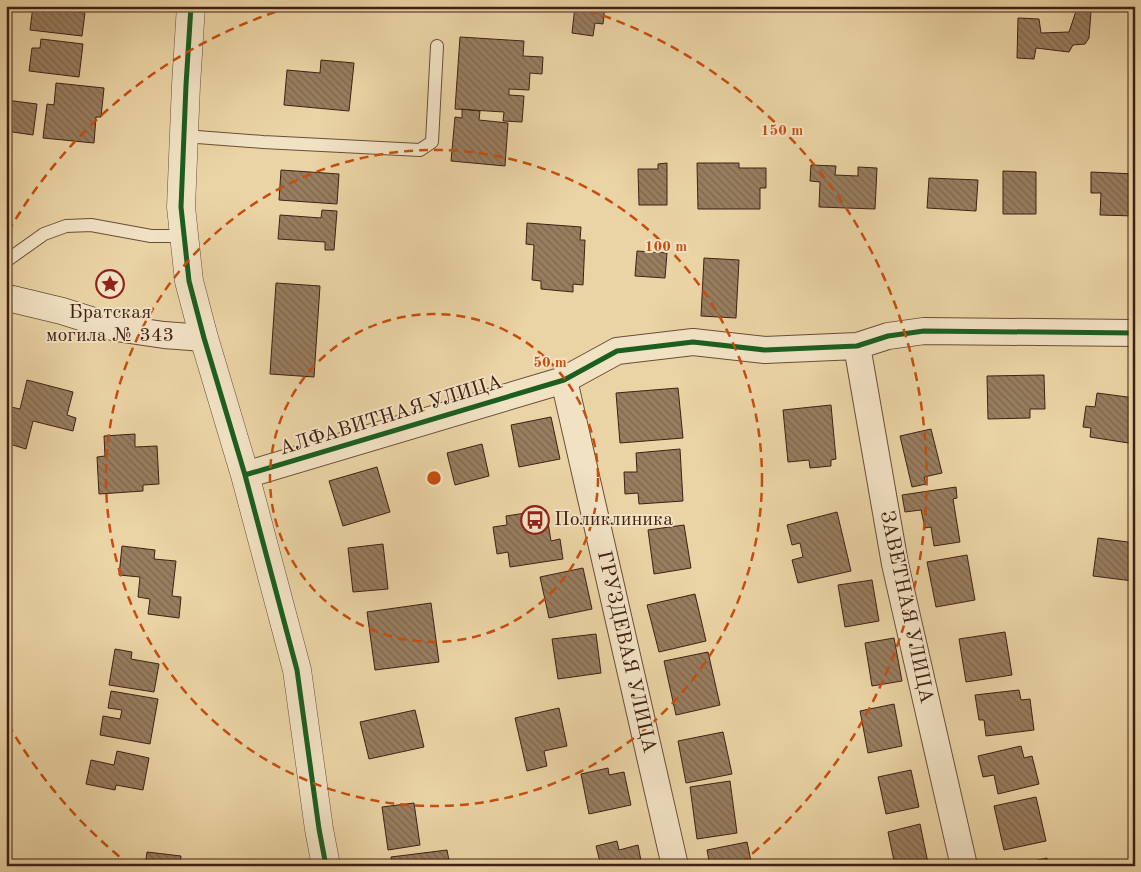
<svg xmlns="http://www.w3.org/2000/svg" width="1141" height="872" font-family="'Old Standard TT',serif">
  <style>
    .building { fill: url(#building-back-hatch); stroke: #402014 }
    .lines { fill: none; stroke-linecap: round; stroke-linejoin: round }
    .service-casing { stroke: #6a4d38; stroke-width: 14 }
    .minor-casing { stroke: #6a4d38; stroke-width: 28 }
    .tertiary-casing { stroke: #6a4d38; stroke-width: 29 }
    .service { stroke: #f1e2c4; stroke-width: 12 }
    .minor { stroke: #f1e2c4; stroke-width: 26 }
    .tertiary { stroke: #f1e2c4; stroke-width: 28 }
    .cycleway-casing { stroke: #f1e2c4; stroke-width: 8 }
    .cycleway { stroke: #1b5e20; stroke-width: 5 }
    .ring { fill: none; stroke: #c64e0e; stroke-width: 2.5; stroke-dasharray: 9 6 }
    .labels { text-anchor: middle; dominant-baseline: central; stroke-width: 4; stroke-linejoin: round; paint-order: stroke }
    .poi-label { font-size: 20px; fill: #402014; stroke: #f1e2c4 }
    .street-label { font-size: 20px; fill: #402014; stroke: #f1e2c4 }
    .centre { fill: #c64e0e; stroke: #f1e2c4; stroke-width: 2.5 }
    .ring-label { font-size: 15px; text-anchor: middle; font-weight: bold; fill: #c64e0e; stroke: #f1e2c4; stroke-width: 4; stroke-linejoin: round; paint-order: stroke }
  </style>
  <defs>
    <pattern id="building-back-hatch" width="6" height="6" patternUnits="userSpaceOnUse" patternTransform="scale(1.25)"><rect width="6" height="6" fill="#987d5f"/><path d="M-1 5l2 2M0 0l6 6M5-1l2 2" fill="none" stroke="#7d664d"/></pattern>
  </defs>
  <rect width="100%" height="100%" fill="#ead3a4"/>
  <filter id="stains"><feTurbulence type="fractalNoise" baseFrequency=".004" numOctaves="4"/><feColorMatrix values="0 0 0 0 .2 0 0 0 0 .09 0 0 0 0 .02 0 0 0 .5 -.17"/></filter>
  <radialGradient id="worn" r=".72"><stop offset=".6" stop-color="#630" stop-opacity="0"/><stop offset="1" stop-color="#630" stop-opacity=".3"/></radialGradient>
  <path class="building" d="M33,6L85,13L82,36L30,30Z
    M575,6H605L603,24L595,23L593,36L572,33Z
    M1076,11L1091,12L1089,38L1085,44L1073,45L1069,52L1036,48L1034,59L1017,58L1018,18L1039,19L1041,33L1069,32Z
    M460,37L524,41L523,56L543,57L542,74L530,73L529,90L509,89V95L524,96L522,122L503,121L504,112L455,109Z
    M41,39L83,44L79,77L29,71L32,48H40Z
    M321,60L354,63L349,111L284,105L287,70L320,73Z
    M56,83L104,88L101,117H96L94,143L43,138L47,104L54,105Z
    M6,100L37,104L33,135L6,131Z
    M462,109L480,111L479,120L508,123L505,166L451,161L455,117L462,118Z
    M667,163V205H639L638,169H658V164Z
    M697,163H739V168H766V188H760V209H698Z
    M811,165L836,166L835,175L858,176V167L877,168L875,209L819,207L820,182L810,181Z
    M281,170L339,174L337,204L279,200Z
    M1003,171L1036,172V214H1003Z
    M1091,172L1135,174V216L1100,215L1101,193H1091Z
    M929,178L978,180L976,211L927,208Z
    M322,210L337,211L334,250H325V242L278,239L280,215L321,218Z
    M527,223L581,227L580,240H585L583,285L573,284V292L541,289V281L532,280L534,245L526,244Z
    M637,251L667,253L665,278L635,276Z
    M704,258L739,260L736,318L701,316Z
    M276,283L320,286L314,377L270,374Z
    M1044,375L1045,409H1030V418L988,419L987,376Z
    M27,380L73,392L67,415L76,418L73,431L33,421L26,449L6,443V428L11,407L20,409Z
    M678,388L683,438L620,443L616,393Z
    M1097,393L1135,398V444L1090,437L1091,428L1083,427L1086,406L1095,407Z
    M831,405L836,459L831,460V466L810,468L809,460L788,462L783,410Z
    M551,417L560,459L519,467L511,425Z
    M931,429L942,473L924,477L926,484L912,487L900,436Z
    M135,434V447L157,446L159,484L143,485V491L99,494L97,457L105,456L104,436Z
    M482,444L489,476L455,485L447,453Z
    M680,449L683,501L639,504L638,493L625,494L624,472H637L636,453Z
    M377,467L390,512L343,526L329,481Z
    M956,487L957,498L953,499L960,542L934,546L931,527L925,528L921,510L905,512L902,495Z
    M546,510L551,541L560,539L563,559L510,567L508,552L497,554L493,527L507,525L506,516Z
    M837,512L851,571L798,583L792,560L803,557L800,543L792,545L787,525Z
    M684,525L691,568L654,574L648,530Z
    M1098,538L1135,543V567L1133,581L1093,576Z
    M383,544L388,589L353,592L348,548Z
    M122,546L155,550L154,559L176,561L172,596L181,597L179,618L148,614L150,599L138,597L140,577L119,575Z
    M967,555L975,600L936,607L927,562Z
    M583,568L592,609L549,618L540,577Z
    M872,580L879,621L845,627L838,585Z
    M695,594L706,641L659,652L647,605Z
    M431,603L439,662L375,670L367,612Z
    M1005,632L1012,675L966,682L959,639Z
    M596,634L601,673L558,679L552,639Z
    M894,638L902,681L872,686L865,643Z
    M115,649L132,652L131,659L159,664L154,692L109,685Z
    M708,652L720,705L676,715L664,661Z
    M1019,690L1021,700L1030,699L1034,730L986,736L984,720H979L975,695Z
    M111,691L158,699L150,744L100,735L103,716L120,719L122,710L108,708Z
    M894,704L902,746L868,753L860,711Z
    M559,708L567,746L544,751L547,766L527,771L515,718Z
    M415,710L424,747L369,759L360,722Z
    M723,732L732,774L686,783L678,741Z
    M1021,746L1024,758L1032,756L1039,784L998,794L994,775L983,777L978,756Z
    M117,751L149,758L143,790L116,785L115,790L86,784L91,760L114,765Z
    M608,768L609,775L624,772L631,805L589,814L581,774Z
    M911,770L919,807L886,814L878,777Z
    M730,781L737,833L697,839L690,787Z
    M1036,797L1046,841L1004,850L994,806Z
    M414,803L420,845L388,850L382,807Z
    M920,824L928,863L917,866H895L888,832Z
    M617,841L619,850L638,845L642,866H601L596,846Z
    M747,842L752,866H710L707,850Z
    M447,850L450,866H392L391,857Z
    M147,852L181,856L180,866H145Z
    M1047,858L1048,866H1011Z"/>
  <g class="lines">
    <defs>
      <path id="service" d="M184,136L263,142L420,150L432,142L437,46
        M6,261L44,234L66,226L91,225L151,236H184"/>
      <path id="minor" d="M6,298L12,299L62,311L116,328L164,335L204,338
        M857,346L895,564L964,866
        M564,380L675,866
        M245,475L564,380L617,351L693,342L765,350L857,346L888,336L924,331L1135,333"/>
      <path id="tertiary" d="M191,6L186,85L181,207L189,281L204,338L245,475L297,670L319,829L326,866"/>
    </defs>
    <use href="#service" class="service-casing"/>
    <use href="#minor" class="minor-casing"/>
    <use href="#tertiary" class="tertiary-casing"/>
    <use href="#service" class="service"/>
    <use href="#minor" class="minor"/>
    <use href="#tertiary" class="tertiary"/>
    <defs>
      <path id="cycleway" d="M191,6L186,85L181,207L189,281L204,338L245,475L297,670L319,829L326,866
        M245,475L564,380L617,351L693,342L765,350L857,346L888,336L924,331L1135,333"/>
    </defs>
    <use href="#cycleway" class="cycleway-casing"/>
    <use href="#cycleway" class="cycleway"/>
  </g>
  <g class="ring">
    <circle cx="434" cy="478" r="164"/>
    <circle cx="434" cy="478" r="328"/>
    <path d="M131 866A492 492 0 0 1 8 724M8 232A492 492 0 0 1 294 6M574 6A492 492 0 0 1 737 866"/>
  </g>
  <defs>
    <symbol id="sight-ring" viewBox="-11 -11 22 22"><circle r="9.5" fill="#f1e2c4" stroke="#8f2418" stroke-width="1.5"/><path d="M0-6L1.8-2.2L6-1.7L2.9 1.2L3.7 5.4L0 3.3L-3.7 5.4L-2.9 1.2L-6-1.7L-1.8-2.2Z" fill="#8f2418"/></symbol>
    <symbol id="bus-ring" viewBox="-11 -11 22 22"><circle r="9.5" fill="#f1e2c4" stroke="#8f2418" stroke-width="1.5"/><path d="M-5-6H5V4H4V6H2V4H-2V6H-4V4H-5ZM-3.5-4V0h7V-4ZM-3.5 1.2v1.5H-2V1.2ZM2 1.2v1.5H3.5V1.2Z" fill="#8f2418"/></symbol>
  </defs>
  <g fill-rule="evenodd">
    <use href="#sight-ring" x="94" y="268" width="32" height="32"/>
    <use href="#bus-ring" x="519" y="504" width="32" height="32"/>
  </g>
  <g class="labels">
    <g class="poi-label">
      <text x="110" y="313">Братская<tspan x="110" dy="23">могила № 343</tspan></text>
      <text x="554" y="520" text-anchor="start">Поликлиника</text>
    </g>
    <g class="street-label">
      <text transform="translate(391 416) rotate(-17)">АЛФАВИТНАЯ УЛИЦА</text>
      <text transform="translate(906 607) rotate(78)">ЗАВЕТНАЯ УЛИЦА</text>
      <text transform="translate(626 652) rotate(77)">ГРУЗДЕВАЯ УЛИЦА</text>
    </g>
  </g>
  <circle cx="434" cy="478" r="8" class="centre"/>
  <g class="ring-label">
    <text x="782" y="135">150 m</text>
    <text x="666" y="251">100 m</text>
    <text x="550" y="367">50 m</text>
  </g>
  <rect width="1141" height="872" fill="none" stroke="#ead3a4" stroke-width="25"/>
  <rect x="8" y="8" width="1126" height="857" fill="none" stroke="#402014" stroke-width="2.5"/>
  <rect x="12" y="12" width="1116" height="847" fill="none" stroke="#402014"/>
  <rect width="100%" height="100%" filter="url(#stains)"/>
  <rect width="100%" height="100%" fill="url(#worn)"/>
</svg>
